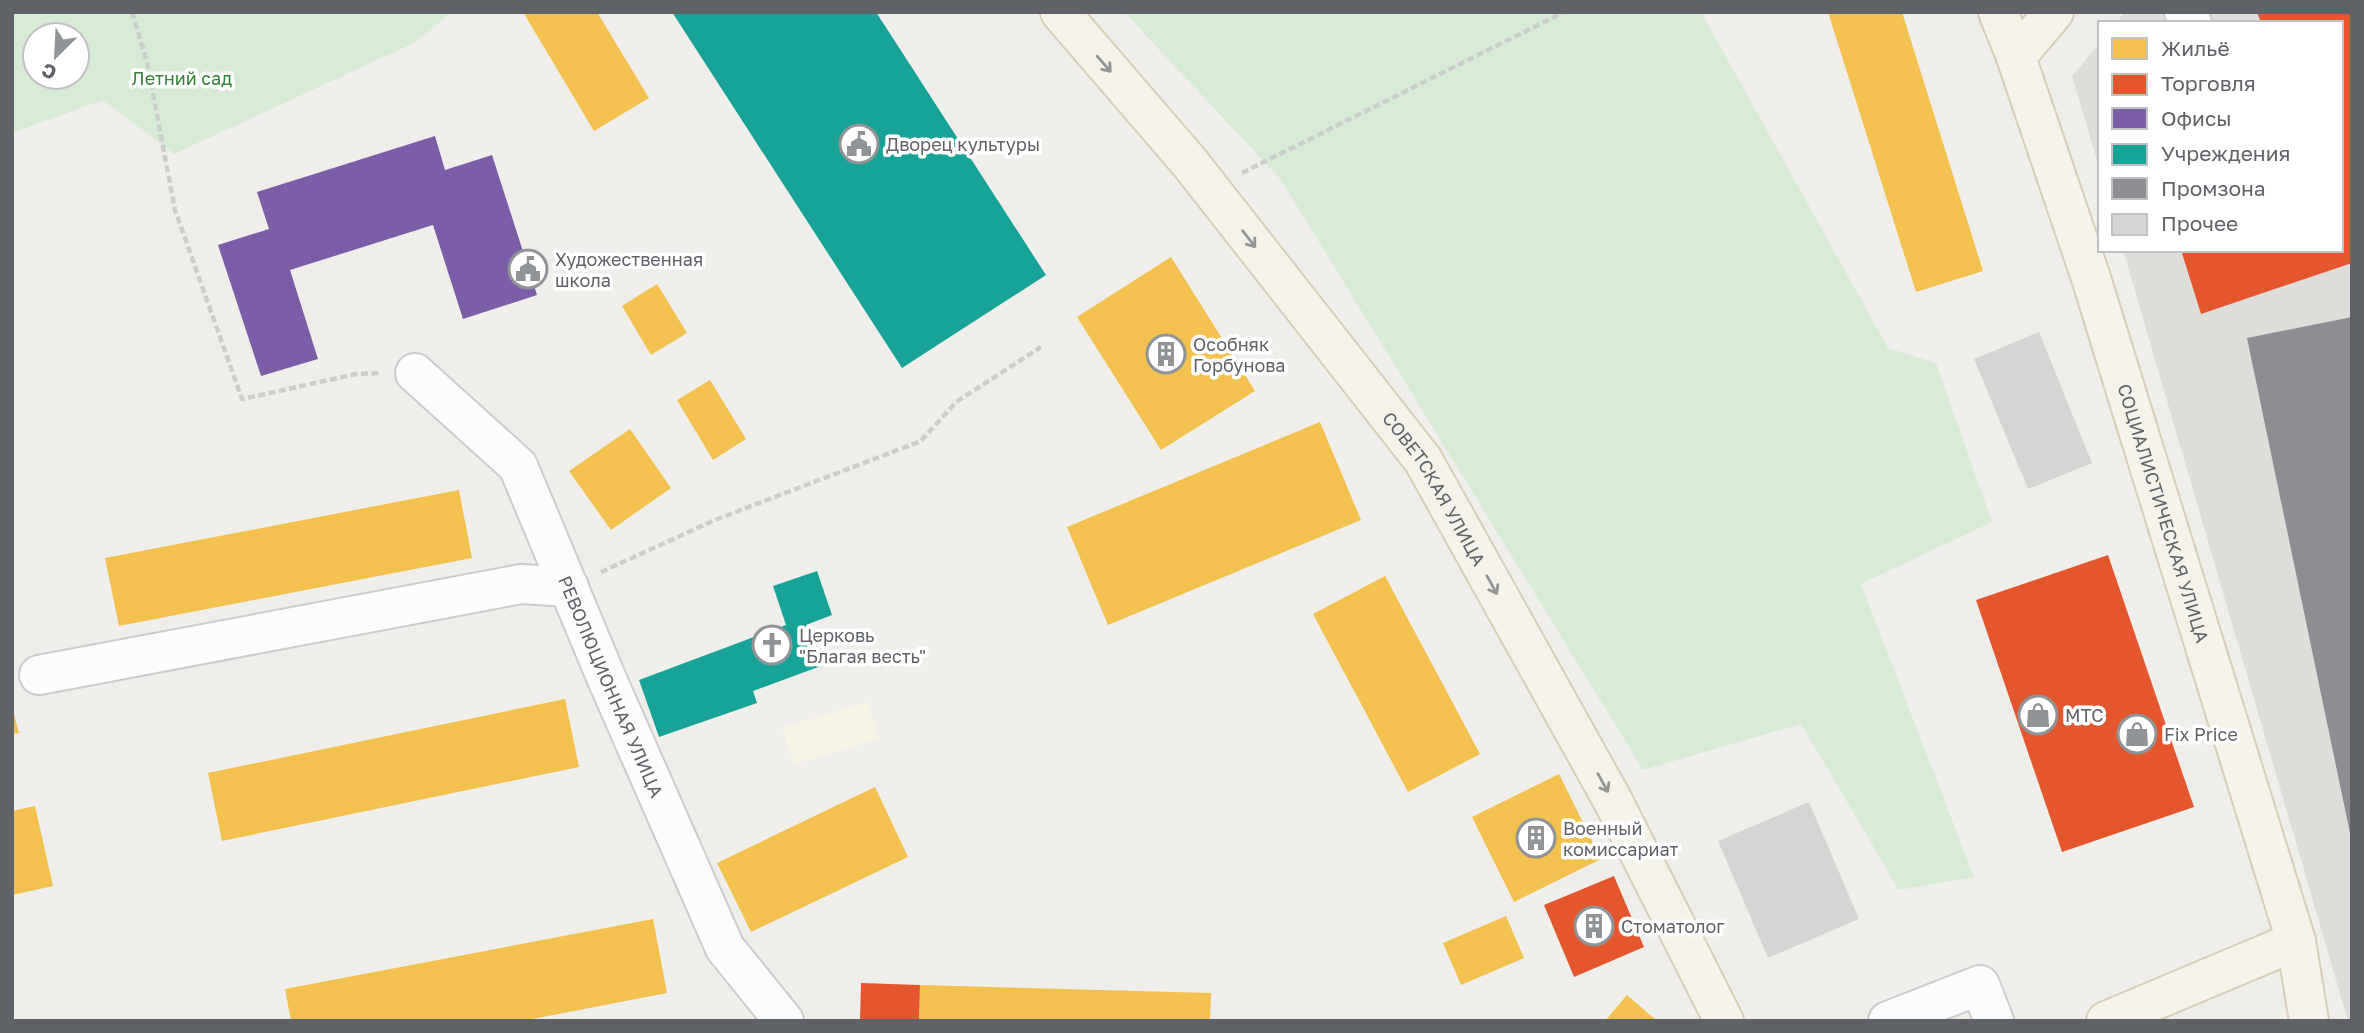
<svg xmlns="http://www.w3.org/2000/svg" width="2364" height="1033" font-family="'Golos Text',sans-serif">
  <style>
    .commercial { fill: #f7f3e4 }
    .industrial { fill: #dfddda }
    .green { fill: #d8ebd6; fill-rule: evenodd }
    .homes { fill: #f2c14e }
    .shops { fill: #e4572e }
    .offices { fill: #7b5ea7 }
    .public { fill: #17a398 }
    .industry { fill: #8d8d92 }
    .building { fill: #d6d5d3 }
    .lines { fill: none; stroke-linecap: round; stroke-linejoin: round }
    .minor-casing { stroke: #cbcccc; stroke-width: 42 }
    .major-casing { stroke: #d7ceb8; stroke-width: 42 }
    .path { stroke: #cacfcc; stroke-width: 4.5; stroke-dasharray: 7 3.5; stroke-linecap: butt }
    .minor { stroke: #fdfcfc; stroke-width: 38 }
    .major { stroke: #f4f2e9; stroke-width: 38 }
    .oneway { stroke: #939595 }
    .labels { text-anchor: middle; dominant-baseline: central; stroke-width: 7; stroke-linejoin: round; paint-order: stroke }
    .park-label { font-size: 18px; fill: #348238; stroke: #fff }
    .poi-label { font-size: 18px; fill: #5f6368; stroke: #fff; text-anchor: start }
    .street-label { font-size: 18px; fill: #5f6368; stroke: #fff }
  </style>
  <rect width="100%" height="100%" fill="#efeeea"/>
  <path class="commercial" d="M868,702L879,739L794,764L782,728Z"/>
  <path class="industrial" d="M2125,12H2352V1021H2348L2123,250H2341V23H2116Z
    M2100,43V171L2072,76Z"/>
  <path class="green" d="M12,12H452L414,43L174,154L103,100L12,133ZM35,35H77V77H35Z
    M1124,12H1701L1888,348L1936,363L1992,522L1861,584L1974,877L1899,890L1801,724L1643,770L1281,180Z"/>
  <path class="homes" d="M523,12H597L649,98L594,131Z
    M1828,12H1902L1983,271L1916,292Z
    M1171,257L1255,391L1161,450L1077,317Z
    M657,284L687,333L651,355L622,306Z
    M710,380L746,439L713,460L677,400Z
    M1320,422L1361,520L1108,625L1067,527Z
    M630,429L671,488L611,530L569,471Z
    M459,490L472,558L119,626L105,558Z
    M1385,576L1480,754L1408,792L1313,614Z
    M565,699L579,767L222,841L208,773Z
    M12,706L19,733L12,734Z
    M1559,774L1601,859L1514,902L1472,817Z
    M875,787L908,857L751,932L717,863Z
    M35,806L53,886L12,895V811Z
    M1506,916L1524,958L1461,985L1443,943Z
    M653,919L667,993L522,1021H291L285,989Z
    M920,985L1211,993L1210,1021H919Z
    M1627,995L1657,1021H1605Z"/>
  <path class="shops" d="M2257,12H2352V263L2201,314L2181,250H2341V23H2261Z
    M2108,555L2194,807L2062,852L1976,600Z
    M1614,876L1644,947L1574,977L1544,905Z
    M861,983L920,985L919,1021H860Z"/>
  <path class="offices" d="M435,136L445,170L492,155L537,295L463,319L433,225L290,270L318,359L261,376L218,245L269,229L257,192Z"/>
  <path class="public" d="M672,12H876L1046,275L902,368Z
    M817,571L832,615L806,625L821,666L753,691L757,703L659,737L639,680L786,625L773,586Z"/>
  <path class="industry" d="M2352,317V838H2351L2247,338Z"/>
  <path class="building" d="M2039,332L2092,463L2028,489L1974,359Z
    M1809,802L1859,919L1768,958L1718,841Z"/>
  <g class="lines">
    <defs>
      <g id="minor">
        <path d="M2184,12L2192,23"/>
        <path id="s1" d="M415,373L518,466L606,677L725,948L784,1021"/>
        <path d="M39,675L521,584L569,587"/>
        <path d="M1888,1021L1980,985L1994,1021"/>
      </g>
      <g id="major">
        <path id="s2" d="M1060,12L1190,163L1423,460L1613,801L1724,1021"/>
        <path id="s3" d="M1998,12L2016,57L2091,278L2296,941L2309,1021"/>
        <path d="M2016,57L2054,12"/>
        <path d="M2106,1021L2296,941"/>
      </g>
    </defs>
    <use href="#minor" class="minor-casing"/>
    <use href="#major" class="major-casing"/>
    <path class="path" d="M132,12L147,62L175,210L242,399L356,374L381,373
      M1242,173L1564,12
      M601,572L715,520L921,441L956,402L1041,347"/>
    <use href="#minor" class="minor"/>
    <use href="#major" class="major"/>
  </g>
  <defs><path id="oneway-shaft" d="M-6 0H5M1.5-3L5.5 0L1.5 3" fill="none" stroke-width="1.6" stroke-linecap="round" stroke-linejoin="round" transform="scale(1.75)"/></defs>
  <g class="oneway">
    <use href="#oneway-shaft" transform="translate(1104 64) rotate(49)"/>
    <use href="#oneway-shaft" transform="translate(1249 239) rotate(52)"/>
    <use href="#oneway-shaft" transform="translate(1492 585) rotate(61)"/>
    <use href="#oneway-shaft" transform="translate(1603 783) rotate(61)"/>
  </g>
  <defs>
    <symbol id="civic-ring" viewBox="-11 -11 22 22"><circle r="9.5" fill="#fff" stroke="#919496" stroke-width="1.5"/><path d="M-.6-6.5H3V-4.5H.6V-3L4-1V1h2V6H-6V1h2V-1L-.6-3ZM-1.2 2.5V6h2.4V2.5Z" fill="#919496"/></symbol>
    <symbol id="building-ring" viewBox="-11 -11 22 22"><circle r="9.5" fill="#fff" stroke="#919496" stroke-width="1.5"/><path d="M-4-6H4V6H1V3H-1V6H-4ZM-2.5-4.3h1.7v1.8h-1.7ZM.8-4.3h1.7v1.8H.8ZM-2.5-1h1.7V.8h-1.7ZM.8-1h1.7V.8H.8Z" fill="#919496"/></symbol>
    <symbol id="church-ring" viewBox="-11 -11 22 22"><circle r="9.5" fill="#fff" stroke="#919496" stroke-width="1.5"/><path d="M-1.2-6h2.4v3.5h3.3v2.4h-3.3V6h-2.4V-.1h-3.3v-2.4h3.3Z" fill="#919496"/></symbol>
    <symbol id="shop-ring" viewBox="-11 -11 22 22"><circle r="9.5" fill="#fff" stroke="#919496" stroke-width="1.5"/><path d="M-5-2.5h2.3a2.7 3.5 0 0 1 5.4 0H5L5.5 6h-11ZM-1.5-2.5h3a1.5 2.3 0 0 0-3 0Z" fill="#919496"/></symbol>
  </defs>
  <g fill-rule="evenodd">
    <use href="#civic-ring" x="837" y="122" width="44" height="44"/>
    <use href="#civic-ring" x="506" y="247" width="44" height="44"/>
    <use href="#building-ring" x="1144" y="332" width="44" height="44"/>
    <use href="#church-ring" x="750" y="623" width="44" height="44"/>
    <use href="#shop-ring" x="2016" y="693" width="44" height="44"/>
    <use href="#shop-ring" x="2115" y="712" width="44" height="44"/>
    <use href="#building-ring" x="1514" y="816" width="44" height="44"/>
    <use href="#building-ring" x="1572" y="904" width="44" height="44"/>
  </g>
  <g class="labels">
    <g class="park-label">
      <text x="182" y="78">Летний сад</text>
    </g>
    <g class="poi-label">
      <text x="886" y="144">Дворец культуры</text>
      <text x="555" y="259">Художественная<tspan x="555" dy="21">школа</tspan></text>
      <text x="1193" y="344">Особняк<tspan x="1193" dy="21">Горбунова</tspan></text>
      <text x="799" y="635">Церковь<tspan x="799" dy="21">"Благая весть"</tspan></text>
      <text x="2065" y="715">МТС</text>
      <text x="2164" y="734">Fix Price</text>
      <text x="1563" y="828">Военный<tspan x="1563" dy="21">комиссариат</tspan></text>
      <text x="1621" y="926">Стоматолог</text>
    </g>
    <g class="street-label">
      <text stroke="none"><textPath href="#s2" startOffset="607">СОВЕТСКАЯ УЛИЦА</textPath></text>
      <text stroke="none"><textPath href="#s3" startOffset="528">СОЦИАЛИСТИЧЕСКАЯ УЛИЦА</textPath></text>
      <text stroke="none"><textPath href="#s1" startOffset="378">РЕВОЛЮЦИОННАЯ УЛИЦА</textPath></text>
    </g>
  </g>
  <rect width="2364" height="1033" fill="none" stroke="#5f6368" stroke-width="28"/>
  <rect x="2098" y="21" width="245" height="231" fill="#ffffff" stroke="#bfc1c3" stroke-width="2"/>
  <rect x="2112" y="38" width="35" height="21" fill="#f2c14e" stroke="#bfc1c3" stroke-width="2"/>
  <text x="2161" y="56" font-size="21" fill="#5f6368">Жильё</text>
  <rect x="2112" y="74" width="35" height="21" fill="#e4572e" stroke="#bfc1c3" stroke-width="2"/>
  <text x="2161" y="91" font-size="21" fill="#5f6368">Торговля</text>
  <rect x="2112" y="108" width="35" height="21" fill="#7b5ea7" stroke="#bfc1c3" stroke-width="2"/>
  <text x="2161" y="126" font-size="21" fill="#5f6368">Офисы</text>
  <rect x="2112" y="144" width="35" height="21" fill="#17a398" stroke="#bfc1c3" stroke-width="2"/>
  <text x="2161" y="161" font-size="21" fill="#5f6368">Учреждения</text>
  <rect x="2112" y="178" width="35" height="21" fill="#8d8d92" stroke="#bfc1c3" stroke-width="2"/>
  <text x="2161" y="196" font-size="21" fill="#5f6368">Промзона</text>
  <rect x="2112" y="214" width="35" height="21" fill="#d6d5d3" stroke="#bfc1c3" stroke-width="2"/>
  <text x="2161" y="231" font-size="21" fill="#5f6368">Прочее</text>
  <g transform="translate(56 56) rotate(204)"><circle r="33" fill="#ffffff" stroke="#bfc1c3" stroke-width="2"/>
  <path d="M0-5L12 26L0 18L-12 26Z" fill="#919496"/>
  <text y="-10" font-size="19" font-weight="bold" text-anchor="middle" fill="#5f6368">С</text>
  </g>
</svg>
